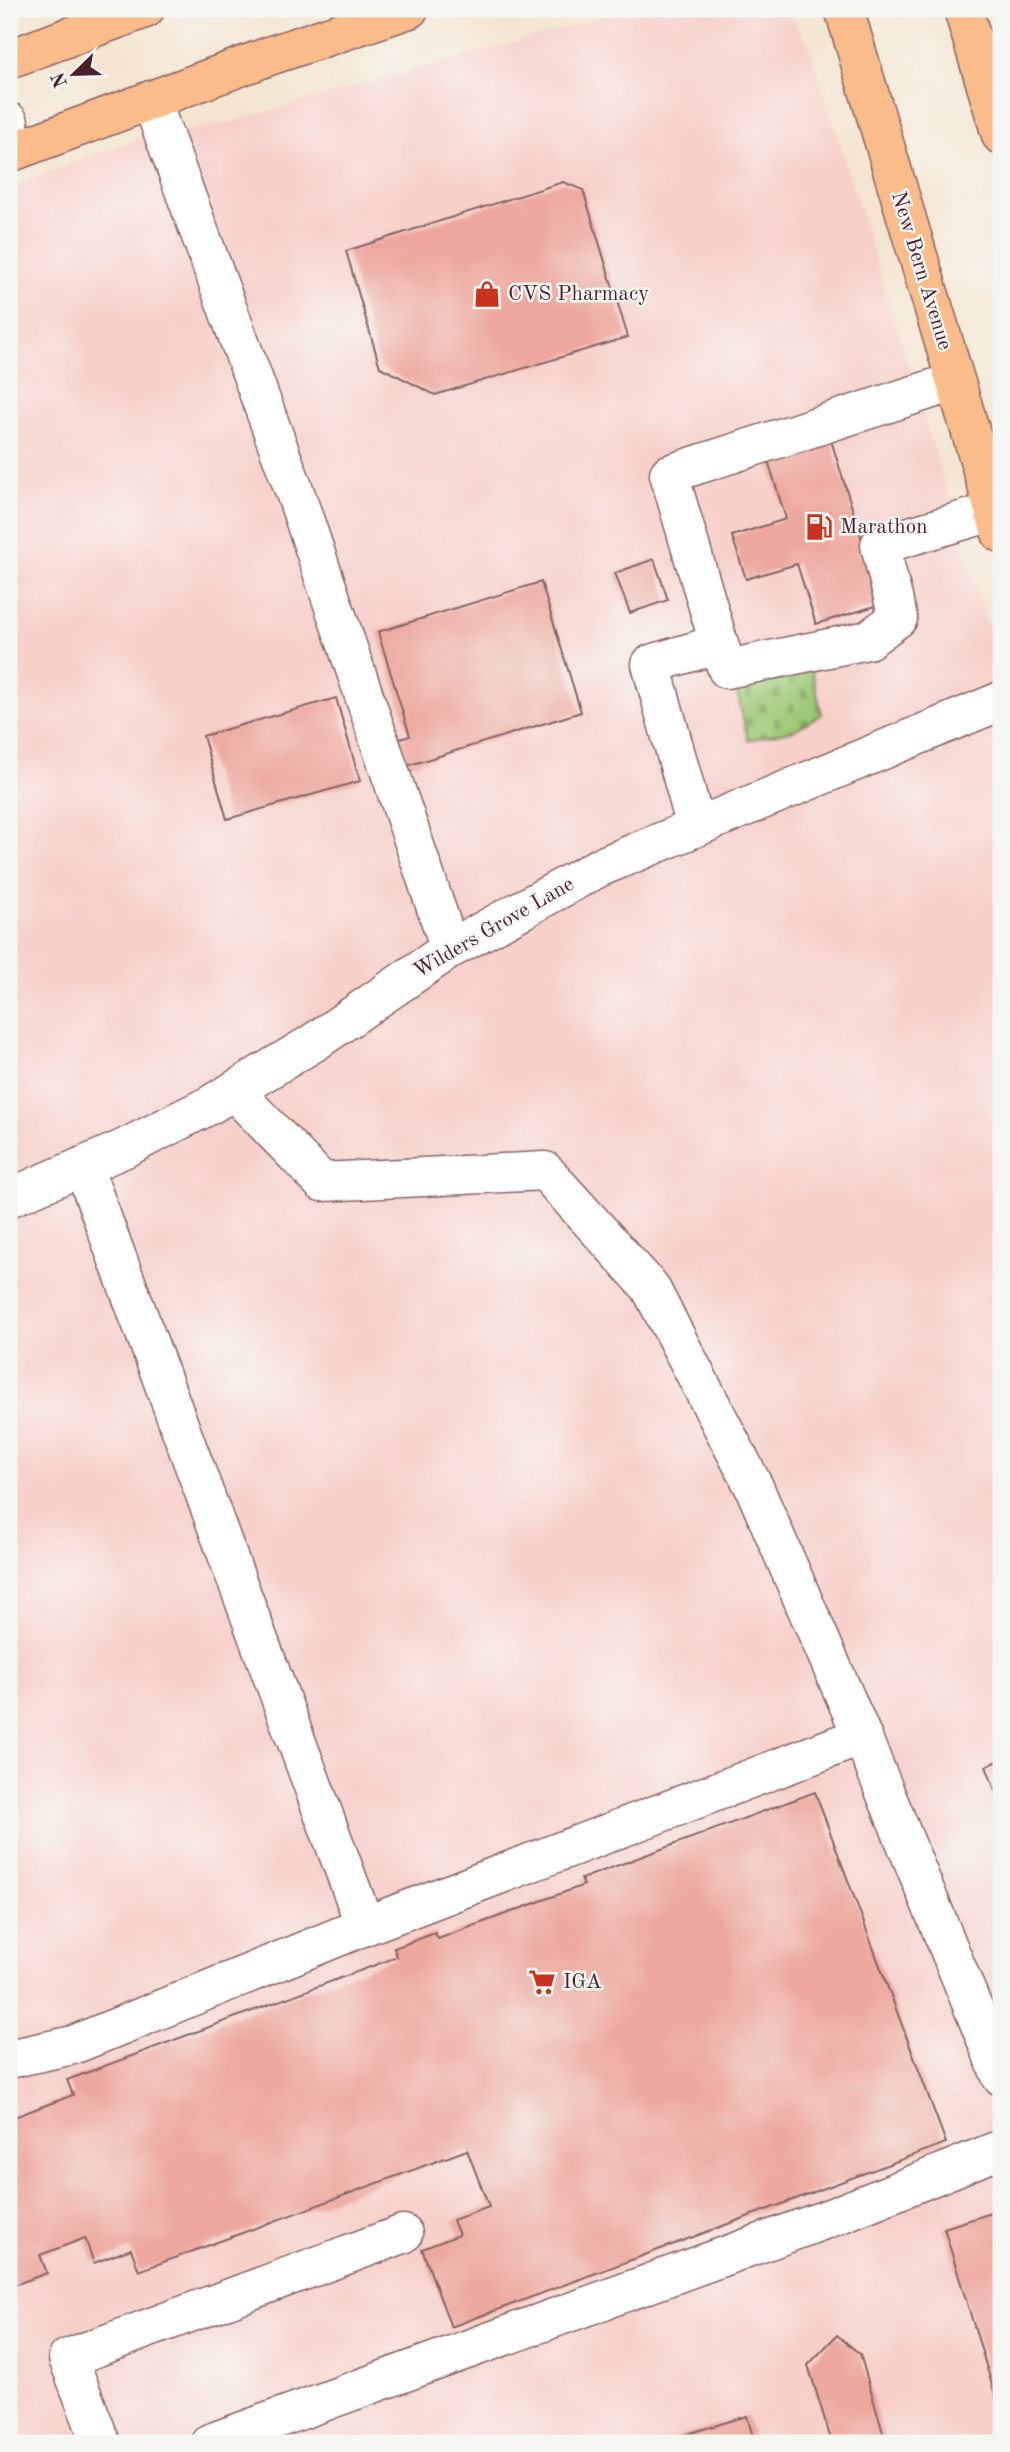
<svg xmlns="http://www.w3.org/2000/svg" width="1010" height="2452" font-family="'Old Standard TT',serif">
  <style>
    .built { fill: #f7d0ca }
    .cemetery { fill: url(#cemetery-stones); stroke: #747450; stroke-width: 2 }
    .building { fill: #eda79e }
    .lines { fill: none; stroke-linecap: round; stroke-linejoin: round }
    .minor-casing { stroke: #866464; stroke-width: 41 }
    .major-casing { stroke: #866464; stroke-width: 41 }
    .minor { stroke: #fff; stroke-width: 38 }
    .major { stroke: #fabc8b; stroke-width: 38 }
    .labels { text-anchor: middle; dominant-baseline: central; stroke-width: 5; stroke-linejoin: round; paint-order: stroke }
    .street-label { font-size: 21px; fill: #4a1f2b; stroke: #f6f6f2 }
    .poi-label { font-size: 21px; fill: #4a1f2b; stroke: #f6f6f2; text-anchor: start }
  </style>
  <defs>
    <pattern id="cemetery-stones" width="16" height="16" patternUnits="userSpaceOnUse" patternTransform="scale(1.75)"><rect width="16" height="16" fill="#9dc875"/><path d="M2 7V4a2 2 0 0 1 4 0v3zM10 15v-3a2 2 0 0 1 4 0v3z" fill="#89ab65"/></pattern>
  </defs>
  <rect width="100%" height="100%" fill="#f6f6f2"/>
  <filter id="ink" filterUnits="userSpaceOnUse"><feTurbulence type="fractalNoise" baseFrequency=".0143" numOctaves="2"/><feDisplacementMap in="SourceGraphic" scale="14" xChannelSelector="R" yChannelSelector="G"/><feConvolveMatrix kernelMatrix="1 2 1 2 8 2 1 2 1" color-interpolation-filters="sRGB"/></filter>
  <filter id="wash" filterUnits="userSpaceOnUse"><feTurbulence type="fractalNoise" baseFrequency=".00686" numOctaves="4" result="noise"/><feDisplacementMap in="SourceGraphic" scale="28" xChannelSelector="R" yChannelSelector="G"/><feGaussianBlur stdDeviation="1.57" result="paint"/><feColorMatrix in="noise" values="0 0 0 0 0 0 0 0 0 0 0 0 0 0 0 0 0 1.4 0 .05"/><feComposite in="paint" operator="in"/></filter>
  <g filter="url(#wash)">
    <rect width="100%" height="100%" fill="#f4e4cf"/>
    <path class="built" d="M632,9H787L810,47L1001,667V2443H9V187L128,142L223,124Z"/>
    <path class="cemetery" d="M811,669L822,714L794,730L748,740L736,687Z"/>
    <g id="blocks">
      <path class="building" d="M563,182L583,190L628,337L435,395L380,367L346,251Z
        M830,437L882,604L816,624L797,564L746,579L732,536L786,519L767,457Z
        M654,559L668,600L630,613L615,573Z
        M541,582L581,712L397,769L389,742L410,736L378,632Z
        M336,698L360,781L227,819L203,736Z
        M1001,1760V1806L986,1766Z
        M815,1792L946,2143L451,2327L422,2249L459,2235L453,2220L489,2207L467,2150L139,2271L131,2249L94,2263L85,2238L40,2255L47,2273L9,2287V2119L73,2095L67,2080L397,1957L394,1948L435,1933L438,1939L584,1885L581,1879Z
        M1001,2210V2414L944,2228Z
        M837,2335L860,2354L886,2443H832L808,2365Z
        M747,2416L755,2443H657Z"/>
    </g>
  </g>
  <g filter="url(#ink)">
    <use href="#blocks" fill-opacity="0" stroke="#866464" stroke-width="2"/>
    <g class="lines">
      <defs>
        <path id="minor" d="M151,100L297,498L450,949
          M9,122L10,152
          M719,644L727,669L868,640L898,618L880,545L995,511
          M696,827L651,664L719,644L669,474L954,382
          M83,1166L365,1926
          M9,1198L123,1149L210,1105L313,1043L450,949L598,868L1001,701
          M862,1736L1001,2076
          M9,2059L73,2045L365,1926L862,1736L754,1487L650,1287L545,1171L322,1182L234,1091
          M101,2443L68,2358L403,2234
          M210,2443L835,2216L1001,2149"/>
        <path id="major" d="M844,9L1001,533
          M963,9L1001,135
          M9,59L145,9
          M9,153L272,55L409,9"/>
      </defs>
      <use href="#minor" class="minor-casing"/>
      <use href="#major" class="major-casing"/>
      <use href="#minor" class="minor"/>
      <use href="#major" class="major"/>
    </g>
  </g>
  <defs>
    <symbol id="shop-bare" viewBox="-9 -9 18 18"><path d="M-5-2.5h2.3a2.7 3.5 0 0 1 5.4 0H5L5.5 6h-11ZM-1.5-2.5h3a1.5 2.3 0 0 0-3 0Z" fill="#c8321e" stroke="#f6f6f2" stroke-width="2.5" paint-order="stroke"/></symbol>
    <symbol id="fuel-bare" viewBox="-9 -9 18 18"><path d="M-5.5-6h7V0h2V4h1.3V-2.5L3-4.5l.8-.8L6-3V5H2.5V1h-1V6h-7ZM-4.2-4.7v3.2H.2V-4.7Z" fill="#c8321e" stroke="#f6f6f2" stroke-width="2.5" paint-order="stroke"/></symbol>
    <symbol id="supermarket-bare" viewBox="-9 -9 18 18"><path d="M-6-5.5h2.5l.6 2H6L4.5 2H-2.5L-4.4-4H-6ZM-1.5 3.2a1.3 1.3 0 1 0 .1 0ZM3 3.2a1.3 1.3 0 1 0 .1 0Z" fill="#c8321e" stroke="#f6f6f2" stroke-width="2.5" paint-order="stroke"/></symbol>
  </defs>
  <g fill-rule="evenodd">
    <use href="#shop-bare" x="468" y="275" width="38" height="38"/>
    <use href="#fuel-bare" x="800" y="508" width="38" height="38"/>
    <use href="#supermarket-bare" x="523" y="1963" width="38" height="38"/>
  </g>
  <g class="labels">
    <g class="street-label">
      <text transform="translate(921 271) rotate(73)">New Bern Avenue</text>
      <text transform="translate(494 928) rotate(-30)">Wilders Grove Lane</text>
    </g>
    <g class="poi-label">
      <text x="508" y="294">CVS Pharmacy</text>
      <text x="840" y="527">Marathon</text>
      <text x="563" y="1982">IGA</text>
    </g>
  </g>
  <rect width="1010" height="2452" fill="none" stroke="#f6f6f2" stroke-width="35"/>
  <g transform="translate(74 74) rotate(247)" stroke="#f6f6f2" stroke-width="5" paint-order="stroke">
  <path d="M0-5L12 26L0 18L-12 26Z" fill="#4a1f2b"/>
  <text y="-10" font-size="19" font-weight="bold" text-anchor="middle" fill="#4a1f2b">N</text>
  </g>
</svg>
